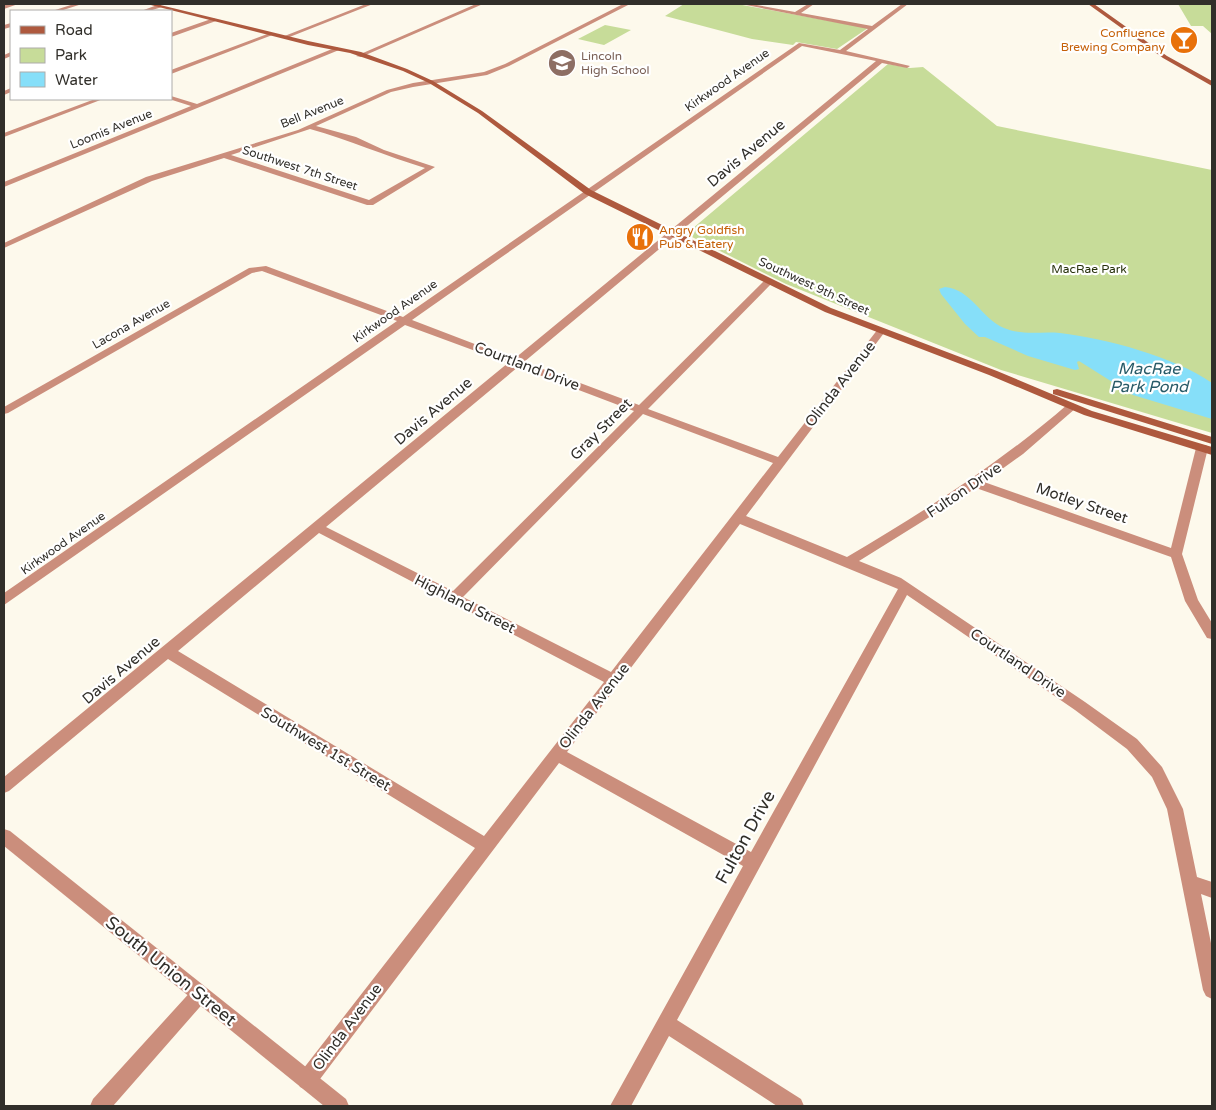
<svg xmlns="http://www.w3.org/2000/svg" width="1216" height="1110" font-family="'Varela Round',sans-serif">
  <style>
    .green { fill: #c7dc99 }
    .water { fill: #86dff9 }
    .lines { fill: none; stroke-linecap: round; stroke-linejoin: round }
    .minor { fill: #cb8e7c; fill-rule: evenodd }
    .tertiary { fill: #cb8e7c; fill-rule: evenodd }
    .secondary { fill: #ae593e; fill-rule: evenodd }
    .labels { text-anchor: middle; dominant-baseline: central; stroke-width: 4.5; stroke-linejoin: round; paint-order: stroke }
    .far-food-label { font-size: 12px; fill: #c56008; stroke: #fff; text-anchor: end }
    .far-education-label { font-size: 12px; fill: #785e54; stroke: #fff; text-anchor: start }
    .far-street-label { font-size: 12px; fill: #312f2a; stroke: #fff }
    .far-park-label { font-size: 12px; fill: #27310c; stroke: #fff }
    .street-label { font-size: 15px; fill: #312f2a; stroke: #fff }
    .water-label { font-size: 16px; font-style: italic; fill: #275a67; stroke: #fff }
    .near-street-label { font-size: 18px; fill: #312f2a; stroke: #fff }
  </style>
  <rect width="100%" height="100%" fill="#fdf9ec"/>
  <path class="green" d="M684,4H737L868,28L837,49L796,42L793,45L752,39L665,16Z
    M1178,4H1212V34L1203,26H1191Z
    M605,25L631,30L604,45L578,39Z
    M888,64L910,68L923,67L997,126L1212,170V433L1001,370L786,284L686,234Z"/>
  <path class="water" d="M945,287C971,289 981,318 1004,328C1023,336 1041,331 1060,333C1107,339 1173,356 1212,383V419L1133,395L1079,361L1077,362L1079,369L1075,370L1028,356L985,337H979L965,324L941,294L939,289Z"/>
  <g class="lines">
    <path class="minor" d="M10,4H18L4,9V5Z
      M74,4H82L60,11H52Z
      M160,4L162,7L149,11H141Z
      M366,4H373L287,38L282,37Z
      M476,4H483L361,57L356,56Z
      M623,4H630L509,66L487,75L413,87L391,92L316,126L356,137L384,150L435,167L373,205H367L224,158L152,181L4,248V243L146,177L298,130L387,90L413,83L484,72L505,64ZM310,129C349,140 386,156 425,168L369,200L231,155Z
      M741,4H751L795,12L808,4H814L801,13L872,26L902,4H908L846,51L910,66L907,68L882,63L524,362L639,405L766,279H772V283L648,409L778,457L878,329H884V333L746,516L847,557C925,511 1000,463 1068,404L1072,403L1077,406L1076,408L1023,454L984,482L1171,548L1196,448L1198,445H1206L1208,448L1182,554L1198,600L1212,623V639L1207,638L1185,601L1171,557L976,488L859,561L901,578L1085,702L1137,739L1162,767L1183,809L1197,877L1212,882V898L1201,894L1212,948V999L1206,996L1203,990L1167,809L1152,777L1127,749L1075,710L907,595L677,1020L801,1099L804,1106H777L669,1036L631,1106H610L743,866L559,763L314,1087L307,1090L300,1087L297,1080L300,1073L475,848L168,659L9,791L4,793V777L508,363L405,325L4,605V593L397,321L262,271L252,273L8,413L4,414V407L249,268L266,266L403,317L799,43L840,50L868,29ZM802,46L876,61L514,359L412,320ZM518,367L634,411L453,591L326,527ZM643,414L773,463L611,672L463,597ZM740,524L898,589L751,852L567,752ZM319,533L604,682L484,836L178,651Z
      M214,18L216,21L171,37V33Z
      M11,23V27L4,29V25Z
      M270,33L275,34L171,74V70Z
      M337,47L339,50L4,187V182L191,106L169,99H171V96L197,104Z
      M11,52V56L4,59V55Z
      M11,88V92L4,95V91Z
      M95,99H103L4,137V133Z
      M200,985L206,988L209,994L206,1000L113,1106H90L93,1099L194,988Z"/>
    <path class="tertiary" d="M4,829L10,831L346,1099L349,1106H324L4,846Z"/>
    <path class="secondary" d="M147,4H156L308,41L361,52L407,69L433,81L482,111L591,190L831,308L997,371L1092,411L1212,447V455L1084,415L989,375L825,312L585,194L478,113L429,83L403,71L350,53L308,45Z
      M1088,4H1094L1167,56L1212,81V86L1163,58Z
      M1057,389L1212,437V444L1053,394V390Z"/>
  </g>
  <defs>
    <symbol id="bar-disc" viewBox="-11 -11 22 22"><circle r="9.5" fill="#e8710a" stroke="#fff"/><path d="M-6-5H6L.8 .8V4.5H3.5V6h-7V4.5H-.8V.8Z" fill="#fff"/></symbol>
    <symbol id="school-disc" viewBox="-11 -11 22 22"><circle r="9.5" fill="#8d6e63" stroke="#fff"/><path d="M0-5L7-2L0 1L-7-2ZM-4 1L0 2.5L4 1V4Q0 6-4 4Z" fill="#fff"/></symbol>
    <symbol id="restaurant-disc" viewBox="-11 -11 22 22"><circle r="9.5" fill="#e8710a" stroke="#fff"/><path d="M-5-6h1v4h1v-4h1v4h1v-4h1v5L-1.5 .5V6h-2V.5L-5-1ZM5-6V6H3V1.5H1.5Q1.5-4 5-6Z" fill="#fff"/></symbol>
  </defs>
  <g fill-rule="evenodd">
    <use href="#bar-disc" x="1168" y="24" width="32" height="32"/>
    <use href="#school-disc" x="546" y="47" width="32" height="32"/>
    <use href="#restaurant-disc" x="624" y="221" width="32" height="32"/>
  </g>
  <g class="labels">
    <g class="far-food-label">
      <text x="1165" y="33">Confluence<tspan x="1165" dy="14">Brewing Company</tspan></text>
      <text x="659" y="230" text-anchor="start">Angry Goldfish<tspan x="659" dy="14">Pub &amp; Eatery</tspan></text>
    </g>
    <g class="far-education-label">
      <text x="581" y="56">Lincoln<tspan x="581" dy="14">High School</tspan></text>
    </g>
    <g class="far-street-label">
      <text transform="translate(727 80) rotate(-35)">Kirkwood Avenue</text>
      <text transform="translate(312 112) rotate(-22)">Bell Avenue</text>
      <text transform="translate(111 129) rotate(-22)">Loomis Avenue</text>
      <text transform="translate(300 168) rotate(18)">Southwest 7th Street</text>
      <text transform="translate(814 286) rotate(25)">Southwest 9th Street</text>
      <text transform="translate(395 311) rotate(-35)">Kirkwood Avenue</text>
      <text transform="translate(131 324) rotate(-30)">Lacona Avenue</text>
      <text transform="translate(63 543) rotate(-35)">Kirkwood Avenue</text>
    </g>
    <g class="far-park-label">
      <text x="1089" y="269">MacRae Park</text>
    </g>
    <g class="street-label">
      <text transform="translate(746 153) rotate(-40)">Davis Avenue</text>
      <text transform="translate(527 366) rotate(21)">Courtland Drive</text>
      <text transform="translate(840 384) rotate(-52)">Olinda Avenue</text>
      <text transform="translate(433 411) rotate(-40)">Davis Avenue</text>
      <text transform="translate(601 429) rotate(-45)">Gray Street</text>
      <text transform="translate(964 490) rotate(-34)">Fulton Drive</text>
      <text transform="translate(1082 503) rotate(19)">Motley Street</text>
      <text transform="translate(465 604) rotate(27)">Highland Street</text>
      <text transform="translate(1018 663) rotate(34)">Courtland Drive</text>
      <text transform="translate(121 670) rotate(-40)">Davis Avenue</text>
      <text transform="translate(594 706) rotate(-52)">Olinda Avenue</text>
      <text transform="translate(326 749) rotate(31)">Southwest 1st Street</text>
      <text transform="translate(347 1027) rotate(-53)">Olinda Avenue</text>
    </g>
    <g class="water-label">
      <text x="1149" y="369">MacRae<tspan x="1149" dy="18">Park Pond</tspan></text>
    </g>
    <g class="near-street-label">
      <text transform="translate(745 837) rotate(-61)">Fulton Drive</text>
      <text transform="translate(171 971) rotate(39)">South Union Street</text>
    </g>
  </g>
  <rect width="1216" height="1110" fill="none" stroke="#312f2a" stroke-width="10"/>
  <rect x="10" y="10" width="162" height="90" fill="#ffffff" stroke="#adacaa"/>
  <rect x="20" y="26" width="25" height="8" fill="#ae593e" stroke="#adacaa"/>
  <text x="55" y="35" font-size="15" fill="#312f2a">Road</text>
  <rect x="20" y="48" width="25" height="15" fill="#c7dc99" stroke="#adacaa"/>
  <text x="55" y="60" font-size="15" fill="#312f2a">Park</text>
  <rect x="20" y="72" width="25" height="15" fill="#86dff9" stroke="#adacaa"/>
  <text x="55" y="85" font-size="15" fill="#312f2a">Water</text>
</svg>
